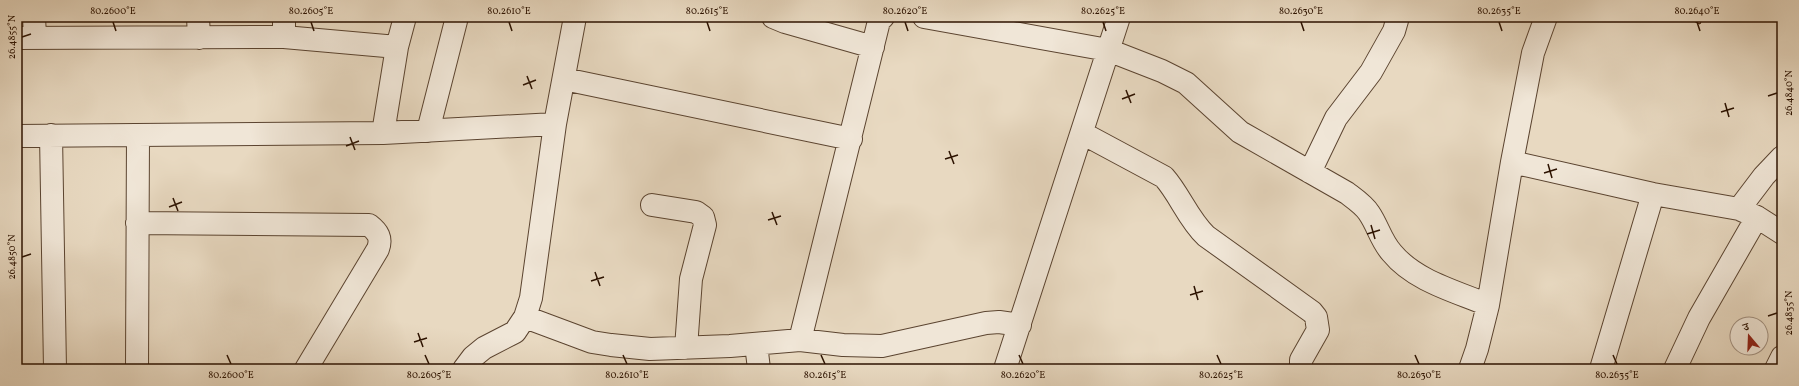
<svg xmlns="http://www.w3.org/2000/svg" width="1799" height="386" font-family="Vollkorn,'Noto Serif Devanagari',serif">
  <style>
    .building { fill: #daa391; stroke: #2c1200 }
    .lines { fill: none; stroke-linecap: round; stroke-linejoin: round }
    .minor-casing { stroke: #5b4430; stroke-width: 24 }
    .minor { stroke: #f0e6d7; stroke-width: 22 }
    .ticks { fill: none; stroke: #2c1200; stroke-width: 1.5 }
    .neatline { fill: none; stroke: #2c1200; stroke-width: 1.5 }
    .ticks-label { font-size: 10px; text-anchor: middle; fill: #2c1200 }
  </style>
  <rect width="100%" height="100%" fill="#e8d9c1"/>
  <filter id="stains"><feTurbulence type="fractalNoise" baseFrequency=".005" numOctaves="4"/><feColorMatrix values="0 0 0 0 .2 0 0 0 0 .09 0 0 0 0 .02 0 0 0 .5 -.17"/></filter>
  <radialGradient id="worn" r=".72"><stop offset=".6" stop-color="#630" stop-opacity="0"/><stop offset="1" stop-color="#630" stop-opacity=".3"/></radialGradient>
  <path class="building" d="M1684,17H1703L1700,24Z"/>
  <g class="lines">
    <defs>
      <path id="minor" d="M34,17L35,37
        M198,17L199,38
        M773,17L785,22L873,47
        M924,17L1108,50L1162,71L1186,83L1240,132L1347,193C1355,199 1364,205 1369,213C1378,226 1381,241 1392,253C1415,281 1455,291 1488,305
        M284,37V17
        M17,38L284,37L397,47
        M564,79L851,139
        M428,131L457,17
        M383,133L397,47L405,17
        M1082,133L1164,177C1180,195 1188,219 1206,236L1312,312L1316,317L1318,330L1301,360V369
        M51,135L55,369
        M17,136L383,133L555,124
        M1512,162L1653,194L1739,209L1757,217L1782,233
        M1310,172L1336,118L1371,72L1394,31L1398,17
        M652,205L696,212L703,217L705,225L691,279L686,348
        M1739,209L1764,176L1782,157
        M137,223L369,225C378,232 382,238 378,249L306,369
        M525,317L592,342L611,345L650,349L730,346L800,340L843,345L882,346L986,323L999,322L1020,325
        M800,340L879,21L883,17
        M756,344L759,369
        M137,369L138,135
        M464,369L473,357L484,348L515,332L525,317L531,298L555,124L575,17
        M1005,369L1119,17
        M1470,369L1477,349L1488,305L1512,162L1533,53L1546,17
        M1601,369L1653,194
        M1675,369L1699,318L1757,217
        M1776,369L1782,357"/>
    </defs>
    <use href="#minor" class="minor-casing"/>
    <use href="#minor" class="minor"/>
  </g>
  <path class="ticks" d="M113,22L116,31M311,22L314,31M509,22L512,31M707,22L710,31M905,22L908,31M1103,22L1106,31M1301,22L1304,31M1499,22L1502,31M1697,22L1700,31M22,37L31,34M527,76L532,89M523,85L536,80M1126,90L1131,103M1768,96L1777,93M1122,99L1135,94M1725,103L1729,117M1721,112L1734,108M350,137L355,150M346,146L359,141M949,151L954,164M945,159L958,155M1548,164L1552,178M1544,173L1557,169M173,198L178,211M169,207L182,202M772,212L777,225M768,220L781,216M1371,225L1375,239M1367,234L1380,230M22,257L31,254M595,272L600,286M591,281L604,277M1194,286L1198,300M1190,295L1203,291M1768,316L1777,313M418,333L423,347M414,342L427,338M227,355L231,364M425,355L429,364M623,355L627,364M821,355L825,364M1019,355L1023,364M1217,355L1221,364M1415,355L1419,364M1613,355L1617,364"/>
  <rect width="1799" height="386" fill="none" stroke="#e8d9c1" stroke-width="44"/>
  <g transform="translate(1749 336) rotate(341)"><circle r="19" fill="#f0e6d7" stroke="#a29181"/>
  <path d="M0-3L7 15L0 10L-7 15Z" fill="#8f2418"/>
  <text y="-6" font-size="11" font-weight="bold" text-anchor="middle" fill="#2c1200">उ</text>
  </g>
  <rect x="22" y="22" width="1755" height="342" class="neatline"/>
  <g class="ticks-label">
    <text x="113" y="14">80.2600°E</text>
    <text x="311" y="14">80.2605°E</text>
    <text x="509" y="14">80.2610°E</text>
    <text x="707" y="14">80.2615°E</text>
    <text x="905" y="14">80.2620°E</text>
    <text x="1103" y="14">80.2625°E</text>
    <text x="1301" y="14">80.2630°E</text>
    <text x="1499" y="14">80.2635°E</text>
    <text x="1697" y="14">80.2640°E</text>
    <text transform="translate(11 37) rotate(-90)" y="4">26.4855°N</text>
    <text transform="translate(1788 93) rotate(-90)" y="4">26.4840°N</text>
    <text transform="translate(11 257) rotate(-90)" y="4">26.4850°N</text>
    <text transform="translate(1788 313) rotate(-90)" y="4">26.4835°N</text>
    <text x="231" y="378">80.2600°E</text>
    <text x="429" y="378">80.2605°E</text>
    <text x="627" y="378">80.2610°E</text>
    <text x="825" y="378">80.2615°E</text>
    <text x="1023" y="378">80.2620°E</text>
    <text x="1221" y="378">80.2625°E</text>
    <text x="1419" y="378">80.2630°E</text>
    <text x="1617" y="378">80.2635°E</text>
  </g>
  <rect width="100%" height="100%" filter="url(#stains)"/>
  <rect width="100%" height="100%" fill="url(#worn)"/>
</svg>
